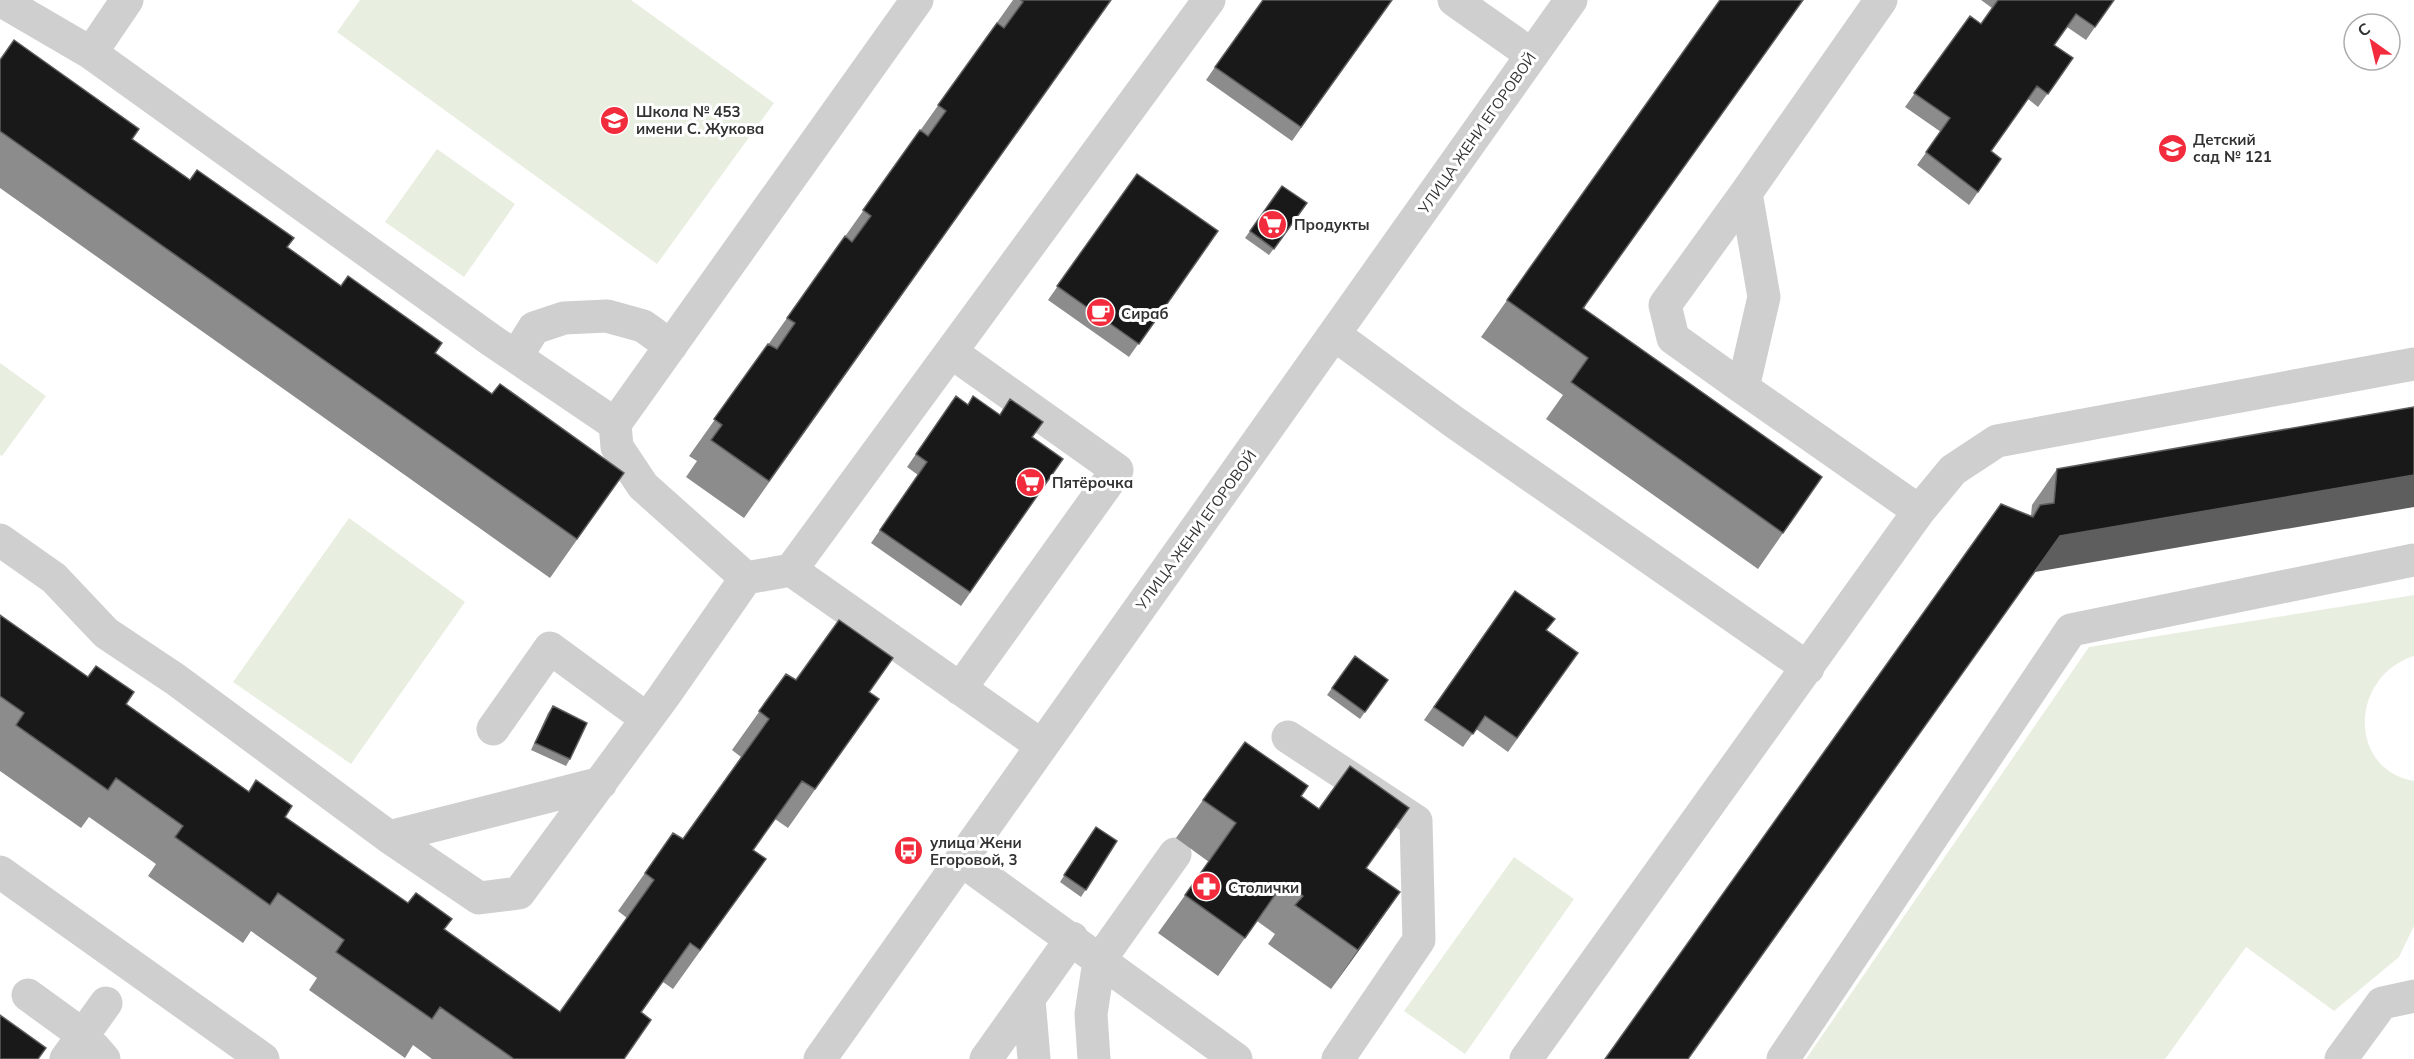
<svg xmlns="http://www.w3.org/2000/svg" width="2414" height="1059" font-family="Mulish,sans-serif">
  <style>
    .green { fill: #e8efe0 }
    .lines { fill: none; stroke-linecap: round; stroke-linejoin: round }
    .minor { stroke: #cfcfcf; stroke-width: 33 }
    .wall { fill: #8c8c8c }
    .shaded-wall { fill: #5e5e5e }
    .building { fill: #191919; stroke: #5e5e5e; stroke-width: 1.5 }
    .labels { text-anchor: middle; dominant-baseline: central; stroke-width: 6; stroke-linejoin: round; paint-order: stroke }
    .poi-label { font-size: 15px; font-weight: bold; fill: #323232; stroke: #fff; text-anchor: start }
    .street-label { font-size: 15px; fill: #323232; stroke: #fff }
  </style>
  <rect width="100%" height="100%" fill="#fff"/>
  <path class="green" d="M360,0H631L774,103L657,264L337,32Z
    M437,149L515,204L464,277L385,222Z
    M0,363L46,396L2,456L0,455Z
    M349,518L465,602L351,764L233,682Z
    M2414,595V656C2350,676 2347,769 2414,781V926L2399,957L2334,1011L2246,947L2165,1059H1806L2089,647Z
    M1514,857L1574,899L1465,1054L1404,1011Z"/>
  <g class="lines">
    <path class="minor" d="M0,0L91,53L491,340L615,424L617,447L643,486L746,578
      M1454,0L1532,55
      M1881,0L1746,193L1764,297L1743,388L1919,511L1953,470L1997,441L2414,364
      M91,53L127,0
      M1335,335L1454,422L1808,668
      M951,352L1117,470L960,689
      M516,357L534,328L564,318L607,316L643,326L671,346
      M1743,388L1673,338L1665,305L1746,193
      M615,424L917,0
      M0,540L54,578L106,633L175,679L389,837L479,898L519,893L664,696L746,578L791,570L1042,746
      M791,570L1209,0
      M493,729L550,648L647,719
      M1288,737L1416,821L1419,940L1338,1059
      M389,837L601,783
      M961,860L1236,1059
      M0,872L263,1059
      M28,995L83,1035L104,1059
      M1029,999L1034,1059
      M66,1059L106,1003
      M820,1059L1571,0
      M986,1059L1072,938
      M1094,1059L1091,1014L1099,961L1175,854
      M1526,1059L1919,511
      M1783,1059L2071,630L2414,560
      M2341,1059L2382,1003L2414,996"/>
  </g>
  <path class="wall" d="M1013,0H1111L744,518L686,477L697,461L689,456Z
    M1392,0L1292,141L1206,80L1215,67Z
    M1720,0L1584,309L1822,477L1758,569L1546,419L1563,395L1481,337Z
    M1981,0H2114L2086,40L2067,27L2054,45L2073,58L2038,107L2028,99L1991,151L2001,159L1969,205L1917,165L1941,132L1905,107L1970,16L1981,24L1992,8Z
    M0,60L132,139L287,247L492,394L624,473L550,578L0,188Z
    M1137,174L1218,231L1129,357L1048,300Z
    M1282,186L1307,203L1269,255L1245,238Z
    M956,396L968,404L1032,437L1063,459L961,606L871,543L918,475L907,467Z
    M2414,407L2035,572L2031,516L2032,505L2057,469Z
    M1515,591L1547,630L1578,653L1508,752L1476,729L1463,747L1424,720Z
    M0,615L560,1012L627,918L618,911L645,873L683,839L741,757L732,750L786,674L796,680L869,692L879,699L788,828L775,819L753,850L766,859L673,989L663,982L641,1013L624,1059H432L413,1045L405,1058L309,990L317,978L251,931L243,943L148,876L156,864L89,817L81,828L0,771Z
    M1355,656L1388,680L1360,719L1327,695Z
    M553,706L570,759L566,766L531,750L548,713Z
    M1301,796L1367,869L1373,931L1331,989L1268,944L1275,934L1257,921L1218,976L1158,933L1209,862L1176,838L1203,800Z
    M1096,827L1117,841L1081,897L1060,882Z"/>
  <path class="shaded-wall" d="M2414,475V507L2035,572L2060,536Z
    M1400,892L1373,931L1331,989L1358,950Z"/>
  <path class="building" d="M1021,0H1111L769,481L711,440L722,425L714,419L768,344L777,349L795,323L787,318L845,236L852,242L871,216L863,210L920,130L928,136L946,111L938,105L997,23L1004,28L1023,2Z
    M1263,0H1392L1301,127L1215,67Z
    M1720,0H1803L1583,308L1822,477L1783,533L1571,382L1588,358L1507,300Z
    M1998,0H2114L2095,27L2076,14L2054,45L2073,58L2048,94L2037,86L1991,151L2001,159L1978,192L1926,152L1950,118L1914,93L1970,16L1981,24Z
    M14,40L139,129L132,139L190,180L197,170L294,238L287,247L341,286L348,276L442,343L435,353L492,394L500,384L624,473L577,539L0,131V60Z
    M1137,174L1218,231L1139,344L1057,286Z
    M1282,186L1307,203L1274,249L1250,231Z
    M956,396L968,405L973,396L1000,415L1010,399L1043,422L1032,437L1063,459L970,592L880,530L927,462L916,454Z
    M2414,407V475L2060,536L1688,1059H1605L2001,504L2033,517L2040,505L2054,503L2057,469Z
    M1515,591L1555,619L1546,630L1578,653L1517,738L1485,716L1473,734L1434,707Z
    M0,615L88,677L96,666L134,692L126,704L249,792L256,780L292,806L285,817L408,903L416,893L452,919L444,929L560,1012L654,880L645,873L673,833L683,839L769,719L759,711L786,674L796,680L839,620L893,658L869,692L879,699L815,789L802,781L753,850L766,859L700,950L690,943L641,1012L651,1020L624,1059H514L440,1007L432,1019L336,952L344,940L278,893L270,905L175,837L183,826L116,778L108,790L16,725L24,713L0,696Z
    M1355,656L1388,680L1365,712L1332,688Z
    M553,706L587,723L570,759L535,743Z
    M1245,742L1308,786L1301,796L1319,809L1350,766L1409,808L1366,868L1400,892L1358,950L1295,905L1303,896L1284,882L1245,938L1185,895L1236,823L1203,800Z
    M1096,827L1117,841L1086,890L1064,875Z
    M0,1015L46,1048L38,1059H0Z"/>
  <defs>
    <symbol id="school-disc" viewBox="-11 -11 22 22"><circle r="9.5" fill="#f22b3d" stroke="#fff"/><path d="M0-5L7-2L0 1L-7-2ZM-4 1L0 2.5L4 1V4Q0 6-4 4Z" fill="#fff"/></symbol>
    <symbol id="supermarket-disc" viewBox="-11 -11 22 22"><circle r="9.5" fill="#f22b3d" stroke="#fff"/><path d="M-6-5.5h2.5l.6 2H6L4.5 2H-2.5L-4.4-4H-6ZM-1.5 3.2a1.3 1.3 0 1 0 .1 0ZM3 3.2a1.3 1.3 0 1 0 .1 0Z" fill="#fff"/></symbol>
    <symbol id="cafe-disc" viewBox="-11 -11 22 22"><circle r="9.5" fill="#f22b3d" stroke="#fff"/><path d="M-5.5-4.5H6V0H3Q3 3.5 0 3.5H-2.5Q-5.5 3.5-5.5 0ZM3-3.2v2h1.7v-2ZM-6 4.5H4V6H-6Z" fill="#fff"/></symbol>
    <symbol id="bus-disc" viewBox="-11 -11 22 22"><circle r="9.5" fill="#f22b3d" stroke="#fff"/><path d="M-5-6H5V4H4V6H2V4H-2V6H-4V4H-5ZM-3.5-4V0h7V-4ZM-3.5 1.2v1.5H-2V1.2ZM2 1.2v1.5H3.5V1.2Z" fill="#fff"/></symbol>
    <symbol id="pharmacy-disc" viewBox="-11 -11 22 22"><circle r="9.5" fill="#f22b3d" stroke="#fff"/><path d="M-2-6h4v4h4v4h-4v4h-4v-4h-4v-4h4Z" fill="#fff"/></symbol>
  </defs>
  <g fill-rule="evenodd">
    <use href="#school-disc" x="598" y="104" width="33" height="33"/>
    <use href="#school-disc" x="2156" y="132" width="33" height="33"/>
    <use href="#supermarket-disc" x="1256" y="208" width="33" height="33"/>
    <use href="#cafe-disc" x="1084" y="296" width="33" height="33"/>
    <use href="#supermarket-disc" x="1014" y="466" width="33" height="33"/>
    <use href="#bus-disc" x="892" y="834" width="33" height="33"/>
    <use href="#pharmacy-disc" x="1190" y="870" width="33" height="33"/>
  </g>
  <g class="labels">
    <g class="poi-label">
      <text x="636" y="111">Школа № 453<tspan x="636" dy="17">имени С. Жукова</tspan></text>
      <text x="2193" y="139">Детский<tspan x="2193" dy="17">сад № 121</tspan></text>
      <text x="1294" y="224">Продукты</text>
      <text x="1121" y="313">Сираб</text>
      <text x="1052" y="482">Пятёрочка</text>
      <text x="930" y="842">улица Жени<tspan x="930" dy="17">Егоровой, 3</tspan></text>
      <text x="1228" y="887">Столички</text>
    </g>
    <g class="street-label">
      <text transform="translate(1477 133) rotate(-55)">УЛИЦА ЖЕНИ ЕГОРОВОЙ</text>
      <text transform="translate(1196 530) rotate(-54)">УЛИЦА ЖЕНИ ЕГОРОВОЙ</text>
    </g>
  </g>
  <g transform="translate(2372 42) rotate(326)"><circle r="28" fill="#ffffff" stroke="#adadad" stroke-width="1.5"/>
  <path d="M0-4.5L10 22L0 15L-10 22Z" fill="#f22b3d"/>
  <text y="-9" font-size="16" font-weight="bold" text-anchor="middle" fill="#323232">С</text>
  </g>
</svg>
